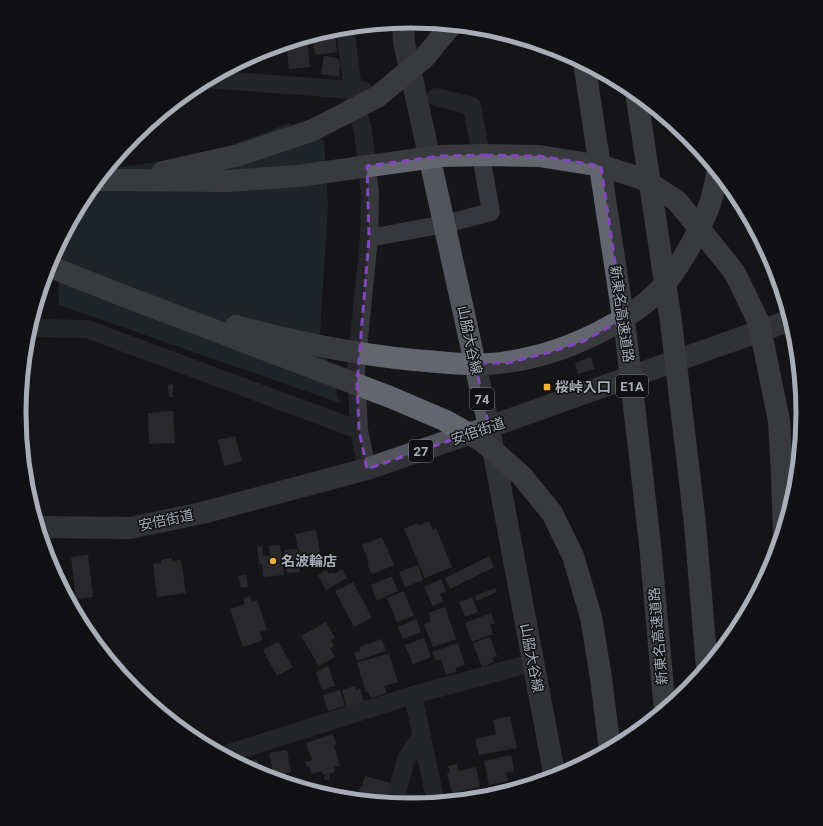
<svg xmlns="http://www.w3.org/2000/svg" width="823" height="826" font-family="Roboto,'Noto Sans JP',sans-serif">
  <style>
    .water { fill: #2c353c }
    .building { fill: #404145 }
    .lines { fill: none; stroke-linecap: round; stroke-linejoin: round }
    .street { stroke: #37383d; stroke-width: 18 }
    .primary { stroke: #53555c; stroke-width: 22 }
    .highway { stroke: #63666e; stroke-width: 22 }
    .highway-bridge { stroke: #63666e; stroke-width: 22 }
    .marked { fill: none; stroke: #8446be; stroke-width: 3; stroke-dasharray: 8 5; stroke-linejoin: round }
    .poi-dot { fill: #f2b134; stroke: #111113; stroke-width: 1.5 }
    .labels { text-anchor: middle; dominant-baseline: central; stroke-width: 3; stroke-linejoin: round; paint-order: stroke }
    .shield { fill: #111113; stroke: #7b7e86; stroke-width: 1 }
    .shield-label { font-size: 13px; font-weight: bold; fill: #a8adb8 }
    .street-label { font-size: 14px; fill: #a8adb8; stroke: #111113 }
    .poi-label { font-size: 14px; font-weight: bold; fill: #a8adb8; stroke: #111113; text-anchor: start }
    .rim { fill: none; stroke: #a8adb8; stroke-width: 5 }
  </style>
  <rect width="100%" height="100%" fill="#161618"/>
  <path class="water" d="M289,123L324,141L328,206L320,335L340,403L59,305L58,246L85,195L107,169C148,163 190,159 229,146C249,139 269,131 289,123Z"/>
  <path class="building" d="M334,28L337,52L315,55L312,35Z
    M307,37L310,67L289,69L286,43Z
    M324,56L338,58L340,65L339,77L321,74Z
    M591,357L595,369L578,374L575,363Z
    M173,384V397H169L168,385Z
    M173,411L175,443L149,444L148,413Z
    M235,436L242,461L224,466L218,440Z
    M429,521L433,530L436,528L452,567L425,578L404,529L417,523L418,526Z
    M316,530L322,563L302,567L295,534Z
    M382,537L394,565L372,574L367,564L369,563L362,545Z
    M280,545L284,575L263,577L262,564H259L257,547L262,546L263,556H270L269,546Z
    M297,549L300,572L287,573L284,550Z
    M88,555L93,597L76,599L71,557Z
    M489,556L494,567L450,589L445,578Z
    M172,558V561L181,560L186,593L157,597L153,564L161,563V560Z
    M418,565L423,580L405,587L399,572Z
    M342,569L347,578L326,590L318,575L326,570L329,574L333,572L334,574Z
    M246,575L248,587L241,588L238,576Z
    M392,576L398,591L377,600L371,585Z
    M441,579L446,591L440,594L443,601L433,606L424,587Z
    M353,582L372,618L354,627L335,591Z
    M495,588L497,592L476,601L475,596Z
    M404,591L414,616L397,622L387,598Z
    M250,596L252,602L257,600L267,630L260,632L263,640L243,647L230,609L245,604L243,598Z
    M472,597L478,612L465,617L459,602Z
    M445,607L456,639L433,647L424,624L431,621L428,613Z
    M491,613L495,623L490,625L493,634L472,642L465,623Z
    M416,619L421,632L403,639L398,627Z
    M326,622L335,638L331,640L334,646L330,648L335,657L319,666L301,636Z
    M490,637L497,656L492,658L494,662L482,667L473,643Z
    M424,638L431,657L413,664L405,645Z
    M382,639L386,651L357,661L354,653L360,651L359,647Z
    M278,642L293,667L277,676L263,650Z
    M458,643L465,665L455,668L457,672L446,675L441,659L436,661L432,652Z
    M389,653L398,682L384,686L387,693L371,698L368,692H366L357,663Z
    M328,666L335,686L322,690L316,672Z
    M355,686L356,690L360,688L364,704L347,709L342,690Z
    M340,690L345,706L328,711L323,695Z
    M510,716L517,748L479,755L475,739L496,734L493,720Z
    M333,734L337,745H334L340,766L334,767L335,771L332,773L323,775L322,771L311,774L309,766L307,767L305,762L312,760L306,743Z
    M287,750L291,772L274,776L269,753Z
    M511,755L514,771L506,773L508,781L489,785L484,761Z
    M257,759L259,768L251,770L239,764Z
    M457,764L458,771L476,767L480,787L452,793L447,773L450,772L448,766Z
    M329,774L330,779L325,780L324,776Z
    M365,776L391,783V794L388,793L385,803L357,800L360,787H362Z
    M510,789L511,791L491,797L490,793Z
    M401,793L419,795L418,805L400,804Z"/>
  <g class="lines">
    <path class="street" d="M345,27L353,90L364,91
      M207,79L353,90L363,131L370,194L369,238
      M29,328L87,329L359,430
      M367,469L359,430L356,369L369,238L445,224L491,212L472,106L436,97
      M413,695L436,803
      M223,755L413,695L532,663
      M394,804L406,759L422,735"/>
    <path class="primary" d="M403,21L404,42L489,427L555,778
      M38,527L130,528L202,513L367,469L489,427L791,320"/>
    <path class="highway" d="M97,180H123
      M48,266L124,296"/>
    <path class="highway-bridge" d="M584,62L626,336L650,544L665,711
      M636,92L671,322L695,524L707,668
      M163,172L239,155L313,130L377,97L424,58L452,24
      M123,180L227,181L298,176L441,156L485,155L539,156L602,166L643,179L677,201L715,248L735,273L759,323L779,421L782,475L784,532
      M124,296L390,397L444,420L482,441L521,475L552,513L573,556L591,617L601,678L610,750
      M236,326C302,344 370,357 438,362C459,364 486,366 507,362C542,357 576,345 607,328C629,316 653,300 668,280C684,259 698,233 708,209C713,197 715,183 718,171"/>
  </g>
  <path d="M0 0H823V826H0ZM485,155L539,156L601,166L623,319L584,341L551,352L507,363H475L489,427L367,469L359,430L357,384L369,238L367,166L441,156Z" fill="#161618" fill-opacity=".55" fill-rule="evenodd"/>
  <path class="marked" d="M485,155L539,156L601,166L623,319L584,341L551,352L507,363H475L489,427L367,469L359,430L357,384L369,238L367,166L441,156Z"/>
  <g class="poi-dot">
    <rect x="543" y="383" width="8" height="8" rx="2"/>
    <circle cx="273" cy="561" r="4"/>
  </g>
  <g class="labels">
    <g class="shield">
      <rect x="616" y="375" width="32" height="22" rx="3"/>
      <rect x="470" y="388" width="24" height="22" rx="3"/>
      <rect x="409" y="440" width="24" height="22" rx="3"/>
    </g>
    <g class="shield-label">
      <text x="632" y="386">E1A</text>
      <text x="482" y="399">74</text>
      <text x="421" y="451">27</text>
    </g>
    <g class="street-label">
      <text transform="translate(622 314) rotate(82)">新東名高速道路</text>
      <text transform="translate(470 340) rotate(78)">山脇大谷線</text>
      <text transform="translate(478 431) rotate(-19)">安倍街道</text>
      <text transform="translate(166 520) rotate(-12)">安倍街道</text>
      <text transform="translate(658 636) rotate(-95)">新東名高速道路</text>
      <text transform="translate(532 658) rotate(79)">山脇大谷線</text>
    </g>
    <g class="poi-label">
      <text x="555" y="387">桜峠入口</text>
      <text x="281" y="561">名波輪店</text>
    </g>
  </g>
  <path d="M0 0H823V826H0ZM26 413a385 385 0 1 1 770 0a385 385 0 1 1-770 0Z" fill="#111113" fill-rule="evenodd"/>
  <path class="rim" d="M26 413a385 385 0 1 1 770 0a385 385 0 1 1-770 0Z"/>
</svg>
